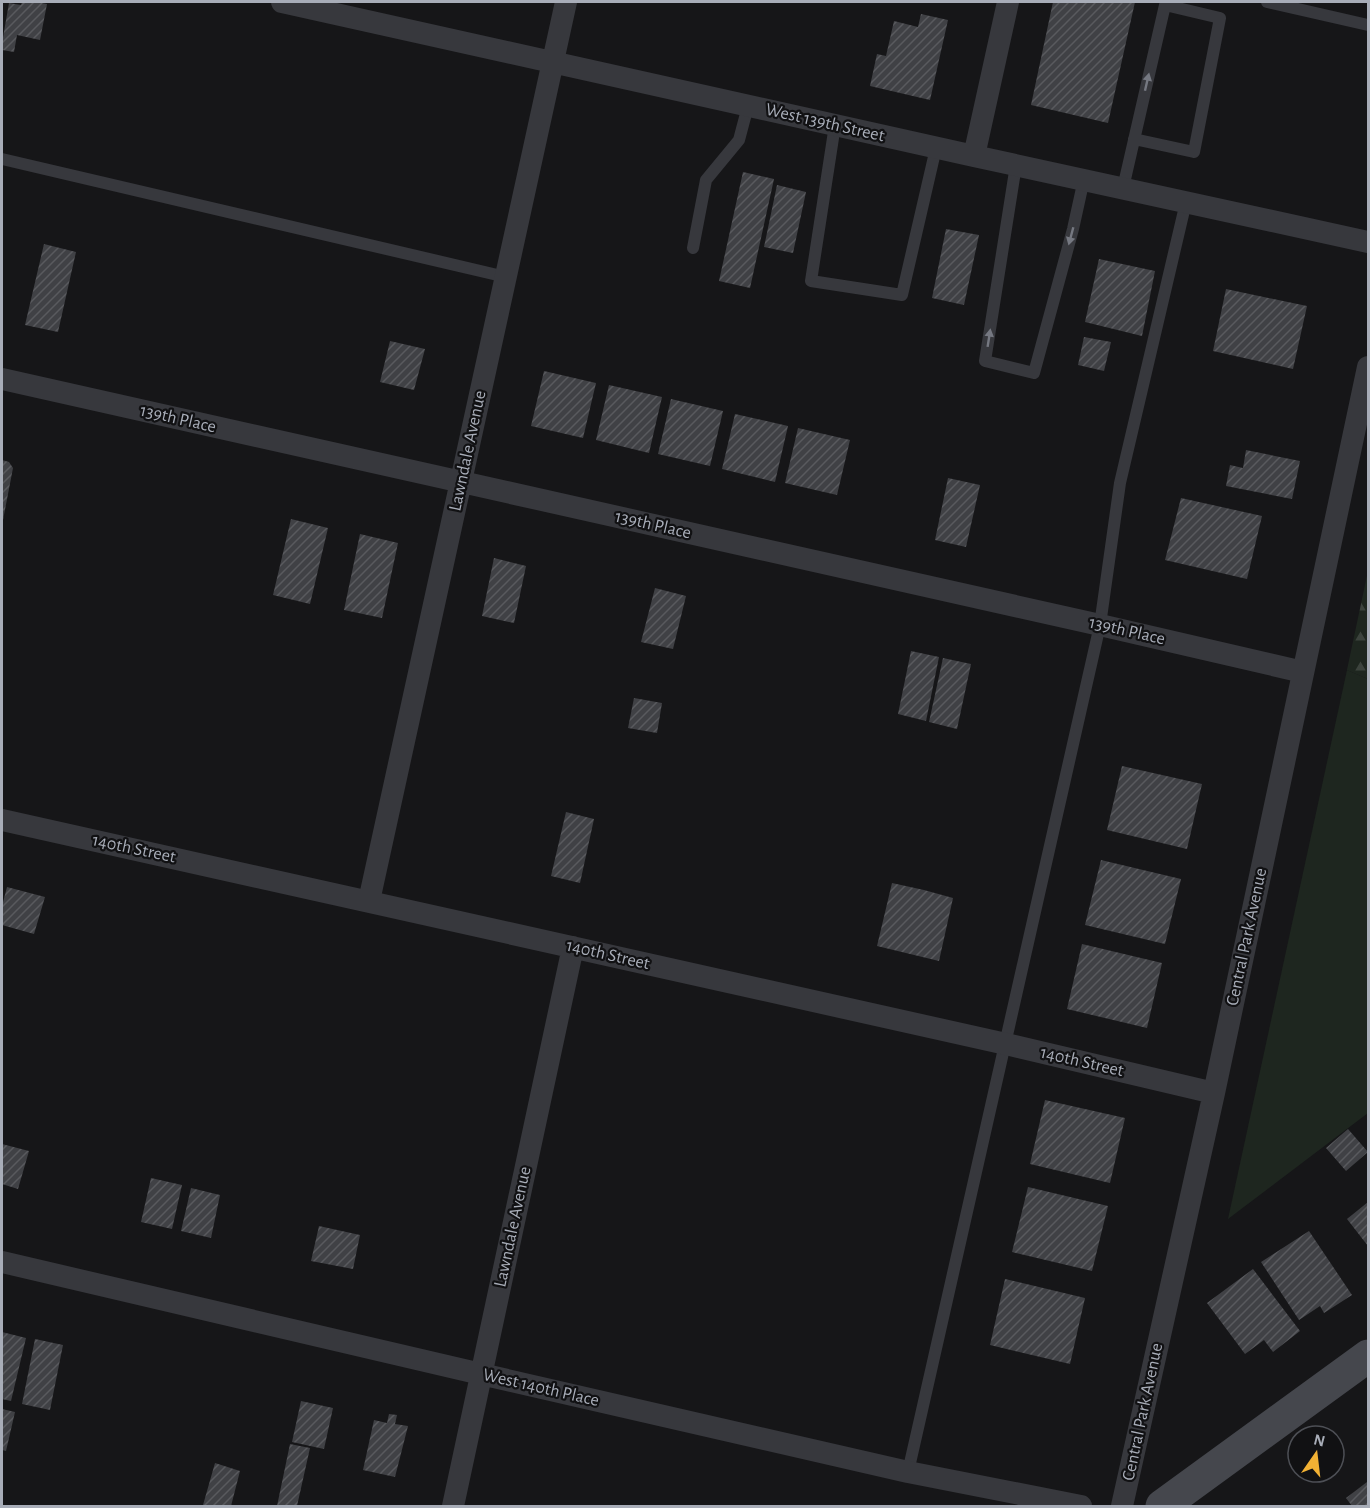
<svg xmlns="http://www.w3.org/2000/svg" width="1370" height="1508" font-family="'Alegreya Sans',sans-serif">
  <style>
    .grass { fill: #1e261f }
    .forest { fill: url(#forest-firs) }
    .building { fill: url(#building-hatch) }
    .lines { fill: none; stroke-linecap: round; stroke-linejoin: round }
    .lane { stroke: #37383d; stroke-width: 12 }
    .street { stroke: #37383d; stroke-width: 22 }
    .secondary { stroke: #45474d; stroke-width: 33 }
    .oneway { fill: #757881 }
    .labels { text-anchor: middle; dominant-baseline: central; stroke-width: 4.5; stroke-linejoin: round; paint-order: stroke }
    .street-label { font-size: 18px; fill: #a8adb8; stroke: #111113 }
  </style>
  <defs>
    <pattern id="forest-firs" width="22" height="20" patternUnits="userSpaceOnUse" patternTransform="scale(1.5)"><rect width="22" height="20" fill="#1e261f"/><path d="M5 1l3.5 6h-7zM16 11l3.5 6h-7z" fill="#3c433d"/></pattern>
    <pattern id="building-hatch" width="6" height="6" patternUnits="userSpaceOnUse" patternTransform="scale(1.5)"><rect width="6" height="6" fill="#404145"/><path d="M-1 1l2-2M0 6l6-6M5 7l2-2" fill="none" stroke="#595a5e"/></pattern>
  </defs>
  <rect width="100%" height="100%" fill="#161618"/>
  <path class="grass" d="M1347,670L1368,679V1113L1228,1219Z"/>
  <path class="forest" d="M1368,571V679L1347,670Z"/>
  <path class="building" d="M22,2H36L47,4L40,40L17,35L14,52L2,50V43L9,3L21,5Z
    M1053,2H1135L1108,123L1031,105Z
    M921,14L948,20L930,100L870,86L877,54L886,56L894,21L918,27Z
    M743,172L774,179L750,288L719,281Z
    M777,185L806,192L793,253L764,247Z
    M946,229L979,235L964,305L932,298Z
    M44,244L76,252L58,332L25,325Z
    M1099,259L1155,271L1142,336L1085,322Z
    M1226,289L1307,306L1293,369L1213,351Z
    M1084,337L1111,342L1104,371L1078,365Z
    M390,341L425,349L414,390L380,382Z
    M544,371L596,383L583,438L531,426Z
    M609,385L662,397L649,453L596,440Z
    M671,399L723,411L710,466L658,454Z
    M735,414L788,426L775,482L722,469Z
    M798,428L850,440L837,495L785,483Z
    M1246,450L1300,461L1292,499L1226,486L1230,465L1243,468Z
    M2,460L9,462L13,468L3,520Z
    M948,478L980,485L966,547L935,540Z
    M1181,498L1262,516L1247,579L1165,560Z
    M291,519L328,528L310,604L273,595Z
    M360,534L398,543L382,618L344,610Z
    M494,558L526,566L514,623L482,616Z
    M655,588L686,596L673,649L641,642Z
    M911,651L939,657L926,721L898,714Z
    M943,658L971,664L957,729L929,722Z
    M634,698L662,703L657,733L628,728Z
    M1122,766L1202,784L1187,849L1107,830Z
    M566,812L594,819L580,883L551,876Z
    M1101,860L1181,879L1165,944L1085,925Z
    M892,883L924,890L953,898L939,961L877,946Z
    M7,887L45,897L34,934L2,925V906Z
    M1082,944L1162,963L1147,1028L1067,1009Z
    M1045,1100L1125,1118L1110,1183L1030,1164Z
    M1348,1129L1368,1152L1346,1171L1326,1148Z
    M2,1144L29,1151L18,1189L2,1184Z
    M151,1178L182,1185L172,1229L141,1222Z
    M1028,1187L1108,1206L1092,1271L1012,1252Z
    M191,1188L220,1195L211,1238L181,1231Z
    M1368,1202V1246L1347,1219Z
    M319,1226L360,1235L353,1269L311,1261Z
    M1309,1231L1352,1295L1324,1313L1320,1306L1299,1320L1261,1262Z
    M1253,1269L1300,1331L1273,1352L1264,1340L1245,1354L1207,1303Z
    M1005,1279L1085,1298L1070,1364L990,1345Z
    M2,1332L26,1338L11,1401L2,1399Z
    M35,1339L63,1345L50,1410L22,1404Z
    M301,1401L333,1408L324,1449L292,1442Z
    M2,1409L15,1412L6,1451L2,1450Z
    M389,1414L397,1415L395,1424L408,1426L395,1477L363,1470L374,1420L387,1423Z
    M290,1444L310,1448L297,1506H277Z
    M215,1463L240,1471L231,1506H208L203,1505Z
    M1367,1482L1368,1484V1506H1352L1346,1498Z"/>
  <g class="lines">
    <path class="lane" d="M1267,2L1368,25
      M835,125L811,281L902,295L936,148
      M2,159L506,277
      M1016,165L985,361L1034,373L1073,229L1084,179
      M1123,188L1165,5L1220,18L1194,152L1134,139
      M693,248L706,180L739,140L748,106
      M908,1472L1100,625L1120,483L1186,202"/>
    <path class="street" d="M282,2L974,156L1368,242
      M974,156L1008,2
      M2,379L1100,625L1303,672
      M2,820L1006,1044L1214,1093
      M369,901L566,2
      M2,1262L481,1374L908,1472L1081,1506
      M453,1506L573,947
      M1122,1506L1214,1093L1368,367"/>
    <path class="secondary" d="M1162,1506L1368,1356"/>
  </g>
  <defs><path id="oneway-solid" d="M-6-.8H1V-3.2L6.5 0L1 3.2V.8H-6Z" transform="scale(1.5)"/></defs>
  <g class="oneway">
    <use href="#oneway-solid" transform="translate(1147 82) rotate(-77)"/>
    <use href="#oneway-solid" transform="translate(1071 236) rotate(105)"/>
    <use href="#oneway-solid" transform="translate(989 338) rotate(-81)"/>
  </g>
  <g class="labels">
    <g class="street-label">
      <text transform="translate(825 123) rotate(13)">West 139th Street</text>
      <text transform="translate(178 419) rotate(13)">139th Place</text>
      <text transform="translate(468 451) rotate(-78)">Lawndale Avenue</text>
      <text transform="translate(653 525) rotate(13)">139th Place</text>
      <text transform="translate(1127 631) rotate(13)">139th Place</text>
      <text transform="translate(134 849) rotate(12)">140th Street</text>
      <text transform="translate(1247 937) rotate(-78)">Central Park Avenue</text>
      <text transform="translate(608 955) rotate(13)">140th Street</text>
      <text transform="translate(1082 1062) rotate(13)">140th Street</text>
      <text transform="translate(513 1227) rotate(-78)">Lawndale Avenue</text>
      <text transform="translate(541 1388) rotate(13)">West 140th Place</text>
      <text transform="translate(1143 1412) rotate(-78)">Central Park Avenue</text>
    </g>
  </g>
  <rect width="1370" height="1508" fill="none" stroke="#a8adb8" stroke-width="6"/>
  <g transform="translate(1316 1454) rotate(14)"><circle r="28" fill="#111113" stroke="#4d4f55" stroke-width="1.5"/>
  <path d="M0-4.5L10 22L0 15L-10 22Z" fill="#f2b134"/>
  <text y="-9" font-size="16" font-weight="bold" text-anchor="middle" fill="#a8adb8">N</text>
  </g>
</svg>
